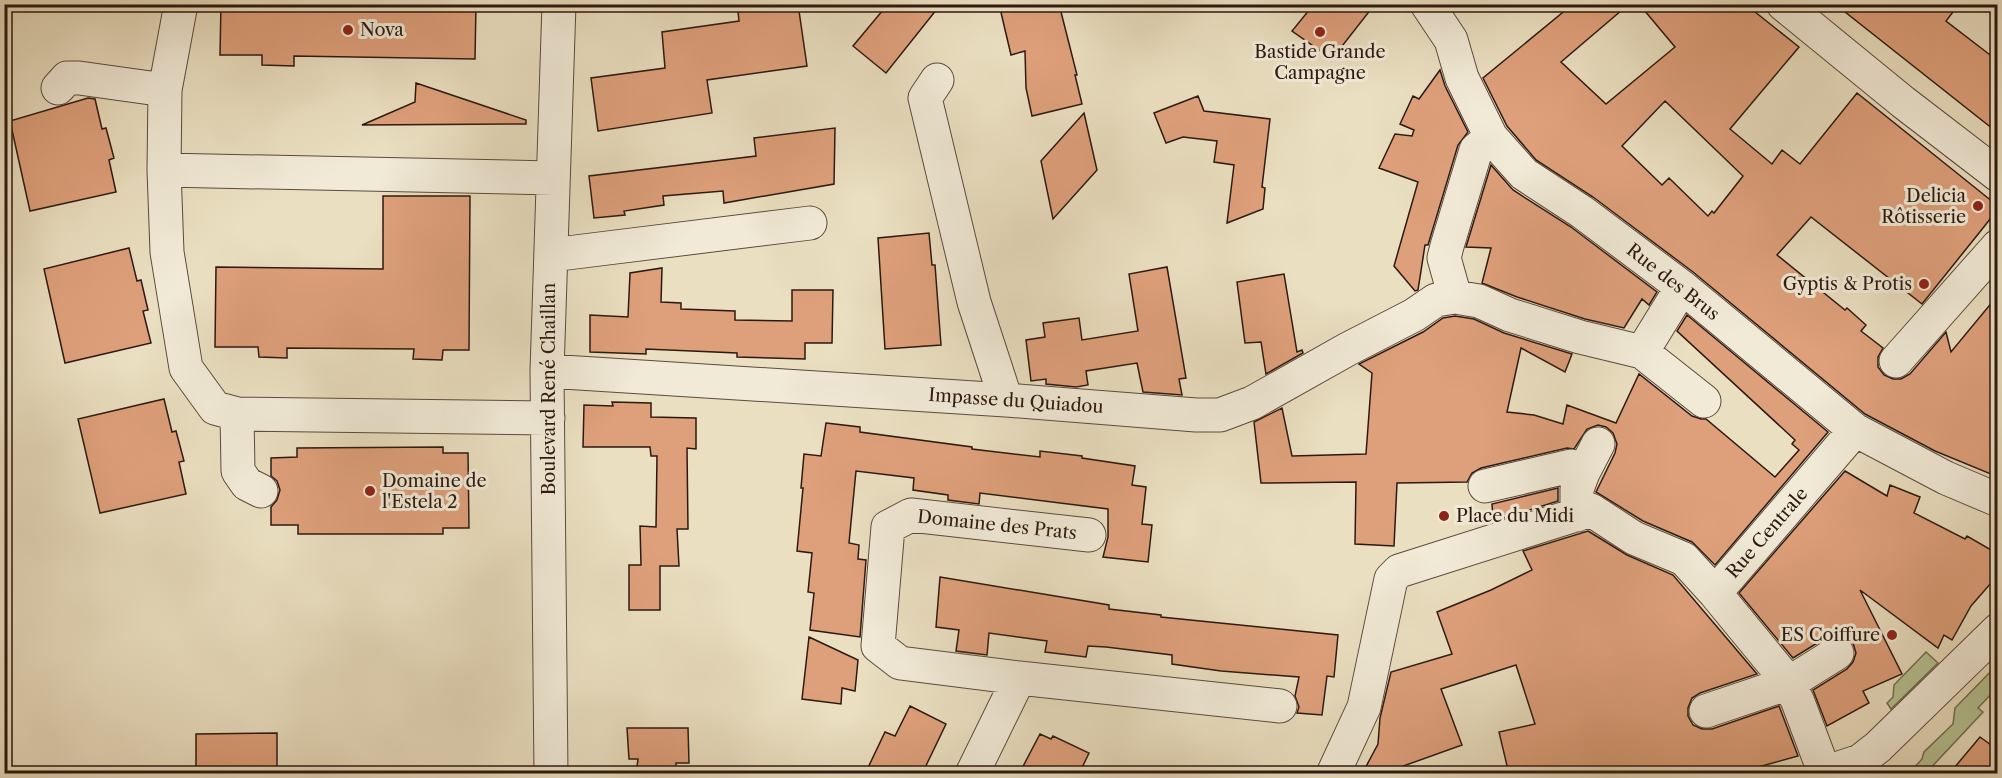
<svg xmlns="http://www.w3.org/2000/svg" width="2002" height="778" font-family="'Libre Caslon Text',serif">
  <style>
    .green { fill: #b6c293; stroke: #726e52; stroke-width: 1.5 }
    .building { fill: #dea07b; stroke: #2d1911; stroke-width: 1.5; fill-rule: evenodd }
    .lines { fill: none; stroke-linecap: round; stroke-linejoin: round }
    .minor-casing { stroke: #5c4a3d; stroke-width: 35 }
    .minor { stroke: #f1ead7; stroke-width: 33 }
    .poi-dot { fill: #8f2418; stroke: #f1ead7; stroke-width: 2 }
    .labels { text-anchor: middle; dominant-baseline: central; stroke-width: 6; stroke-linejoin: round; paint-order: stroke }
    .poi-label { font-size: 18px; fill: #2d1911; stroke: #f1ead7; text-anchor: start }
    .street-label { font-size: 18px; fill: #2d1911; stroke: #f1ead7 }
  </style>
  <rect width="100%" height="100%" fill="#eadfc1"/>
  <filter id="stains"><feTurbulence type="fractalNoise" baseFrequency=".00333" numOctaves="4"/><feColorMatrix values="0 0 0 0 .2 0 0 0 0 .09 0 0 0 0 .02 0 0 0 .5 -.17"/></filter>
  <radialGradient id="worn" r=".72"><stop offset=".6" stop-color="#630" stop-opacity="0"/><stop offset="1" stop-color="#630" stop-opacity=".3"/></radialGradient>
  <path class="green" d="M1926,652L1938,663L1891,709L1887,703L1893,697L1894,685Z
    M1997,665V688L1978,708L1983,712L1926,773H1916L1912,770L1922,759L1924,752L1953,724L1955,708Z"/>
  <path class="building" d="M221,4H476L475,59L294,56V66L262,65V55H220Z
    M789,4H798L807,66L707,80L712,113L598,131L591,78L665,68L662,32L739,21L738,12Z
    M888,4H941L886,73L853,46Z
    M999,4H1059L1077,75H1075L1082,104L1032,116L1026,88L1025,51L1011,55Z
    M1314,4H1375L1332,59L1292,31Z
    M1573,4H1629L1561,62L1606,104L1675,47L1639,4H1745L1799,47L1730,129L1772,164L1782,150L1800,164L1857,93L1998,206V209L1983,228L1922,304L1811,217L1777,255L1845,310L1847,308L1866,325L1861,331L1883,348L1878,357V367L1884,375L1893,379H1901L1910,374L1946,332L1951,352L1998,295V477L1935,451L1865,414L1693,272L1593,197L1536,160L1507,126L1483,78ZM1665,101L1743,176L1714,213L1712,211L1708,216L1669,178L1662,185L1622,146Z
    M1835,4H1959L1946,21L1998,61V133Z
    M1440,70L1445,86L1468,132L1458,145L1428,245H1425L1418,290L1415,291L1394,266L1418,182L1379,168L1395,134L1412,136L1414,130L1400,124L1413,96L1419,99Z
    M416,83L526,120V124L362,125L415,102Z
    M1198,96L1204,111L1270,119L1262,187L1265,188L1263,209L1227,223L1234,165L1214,162L1217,141L1183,137L1166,143L1154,113Z
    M88,98L95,99L102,129L106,128L114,158L109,160L116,192L30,211L10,121Z
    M1084,113L1097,170L1053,219L1041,161Z
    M835,128L834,184L724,203L723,191L663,196L664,205L624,211L625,215L594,218L589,176L756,156L754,138Z
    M1491,165L1513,190L1571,227L1657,292L1649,305L1642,299L1624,328L1585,319L1517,297L1482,283L1491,248L1466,247Z
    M383,196H470L469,350H443L442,360L413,359L414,349L287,348V358L259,357L258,347H215L216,267L383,269Z
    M929,233L932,265H935L941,345L885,349L878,238Z
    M129,248L137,281L141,280L148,310L143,311L151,343L65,363L44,269Z
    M1167,267L1186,378L1179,379L1182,395L1143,392L1137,363L1086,371L1088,385L1076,387L1046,384V379L1031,381L1026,340L1045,337L1043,323L1079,318L1082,340L1138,331L1129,274Z
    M662,268L661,302L681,303V309L735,311V320L792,321V290H833L832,343H805V359L737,357V353L646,349V354L590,352V315L628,317L630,273Z
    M1284,274L1297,352L1302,350L1303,353L1266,374L1261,342L1245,343L1237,282Z
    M1687,315L1828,432L1715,565L1692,542L1643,521L1596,492L1615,453L1617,444L1613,433L1606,427L1598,425L1587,429L1574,449L1567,448L1481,468L1472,473L1467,482L1397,483L1394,546L1355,544L1356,482L1261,483L1254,422L1282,408L1292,456L1366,454L1372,373L1359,364L1423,332L1443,318L1455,316L1474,319L1504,333L1572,354L1565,372L1521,348L1507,412L1534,415L1563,424L1567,405L1616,423L1639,374L1692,416L1701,419H1706L1775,477L1799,450L1792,444L1795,440L1677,331Z
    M164,399L172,432L176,431L184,461L179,462L186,494L100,513L78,419Z
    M612,402L651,403V417L696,418V449L687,448L688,529H677L679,566H660V610H629V565H641L640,526L656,527L657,456H651L650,447H583L584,405L613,406Z
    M826,423L860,427V432L972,447V449L1040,457V451L1082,456V458L1135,466L1132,485L1146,487L1142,524L1152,525L1148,562L1103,557L1108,537V509L980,493L979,504L948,500V495L913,490L914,478L856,471L849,543L859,545L858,559L866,560L860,637L810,630L814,593L808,592L812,553L797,551L803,488H801L804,454L821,456Z
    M443,447V453H468L469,528H443V534H298V525H271V507L277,500L280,490L277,481L271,476V458L297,457V448Z
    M1845,471L1887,496L1890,485L1920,497L1914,513L1965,539L1967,536L1998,554V575L1971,606L1952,640L1944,635L1938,648L1860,590L1902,674L1863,691L1869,703L1827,726L1813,690L1847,669L1853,662L1856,653L1853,643L1845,636L1836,634L1827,637L1793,658L1739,593Z
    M1558,488V501L1501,519H1493L1492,504Z
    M1588,531L1627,555L1673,575L1757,674L1700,693L1692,698L1688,708V716L1693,725L1702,729H1712L1779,706L1798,756L1733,774H1509L1499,732L1535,724L1516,665L1441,689L1462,745L1381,774H1362L1378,744L1380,718L1391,672L1452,654L1437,612L1491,590L1532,570L1523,551Z
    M940,577L1109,605V609L1161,615V617L1338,635L1334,677L1327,676L1322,715L1297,713L1299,707L1295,696L1299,677L1221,671L1172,664V655L1106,647L1088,646L1086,657L1045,652L1047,641L989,633L987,655L956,651L959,630L936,627Z
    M809,637L858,660L855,691L842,688L841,704L802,699Z
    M910,706L946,724L922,774H865L885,732L895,736Z
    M627,728H688L689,763H676V772L671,774H636L638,759H629Z
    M277,733V774H196V734Z
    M1040,734L1051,739L1053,736L1089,753L1079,774H1019Z
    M1980,737L1998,750V774H1949Z"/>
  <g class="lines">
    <defs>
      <path id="minor" d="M1427,4L1451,40L1462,78L1491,137L1524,174L1582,212L1682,287L1855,430L1946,478L1998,500
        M1783,4L1903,102L1998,175
        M937,80L925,98L974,302L1006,400
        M58,88L67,78H79L165,90L164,170L167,252L186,368L215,408L237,414L548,418
        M165,90L181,4
        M164,170L553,178
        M551,255L810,223
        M1682,287L1642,352L1704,401
        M1455,297L1444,258L1447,246L1476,150L1491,137
        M1896,361L1998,246
        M547,371L1006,400L1196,415H1220L1252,403L1348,349L1414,315L1436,300L1455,297L1479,301L1510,315L1580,337L1642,352
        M237,414L238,471L247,484L261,491
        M1583,473L1598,444
        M1485,486L1571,466L1583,473L1577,489V515
        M1019,678L900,663L878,646L888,527L911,515L1089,535
        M1706,711L1789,683L1837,653
        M551,774L547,371L559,4
        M972,774L1019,678L1280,706
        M1333,774L1364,707L1391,579L1399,571L1591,510L1634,538L1684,559L1715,593
        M1821,774L1860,761L1878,747L1998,630
        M1825,774L1798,702L1789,683L1715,593L1855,430"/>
    </defs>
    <use href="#minor" class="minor-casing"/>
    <use href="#minor" class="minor"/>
  </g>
  <g class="poi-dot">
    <circle cx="348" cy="30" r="6"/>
    <circle cx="1320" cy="32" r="6"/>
    <circle cx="1978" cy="206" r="6"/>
    <circle cx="1924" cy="284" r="6"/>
    <circle cx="370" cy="491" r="6"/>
    <circle cx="1444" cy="516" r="6"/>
    <circle cx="1892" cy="635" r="6"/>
  </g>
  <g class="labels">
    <g class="poi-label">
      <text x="360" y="30">Nova</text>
      <text x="1320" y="52" text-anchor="middle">Bastide Grande<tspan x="1320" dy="21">Campagne</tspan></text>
      <text x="1966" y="196" text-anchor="end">Delicia<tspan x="1966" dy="21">Rôtisserie</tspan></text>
      <text x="1912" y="284" text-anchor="end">Gyptis &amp; Protis</text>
      <text x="382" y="481">Domaine de<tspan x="382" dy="21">l'Estela 2</tspan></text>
      <text x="1456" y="516">Place du Midi</text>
      <text x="1880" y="635" text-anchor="end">ES Coiffure</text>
    </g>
    <g class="street-label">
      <text transform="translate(1673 282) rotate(38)">Rue des Brus</text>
      <text transform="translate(549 389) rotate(-90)">Boulevard René Chaillan</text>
      <text transform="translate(1016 401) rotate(4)">Impasse du Quiadou</text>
      <text transform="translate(997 525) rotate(6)">Domaine des Prats</text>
      <text transform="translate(1767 533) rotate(-49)">Rue Centrale</text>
    </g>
  </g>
  <rect width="2002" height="778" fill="none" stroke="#eadfc1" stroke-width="24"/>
  <rect x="6" y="6" width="1990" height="766" fill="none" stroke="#2d1911" stroke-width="3"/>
  <rect x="12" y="12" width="1978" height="754" fill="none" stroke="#2d1911" stroke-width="1.5"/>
  <rect width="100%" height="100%" filter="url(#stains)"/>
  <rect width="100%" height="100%" fill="url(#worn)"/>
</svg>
